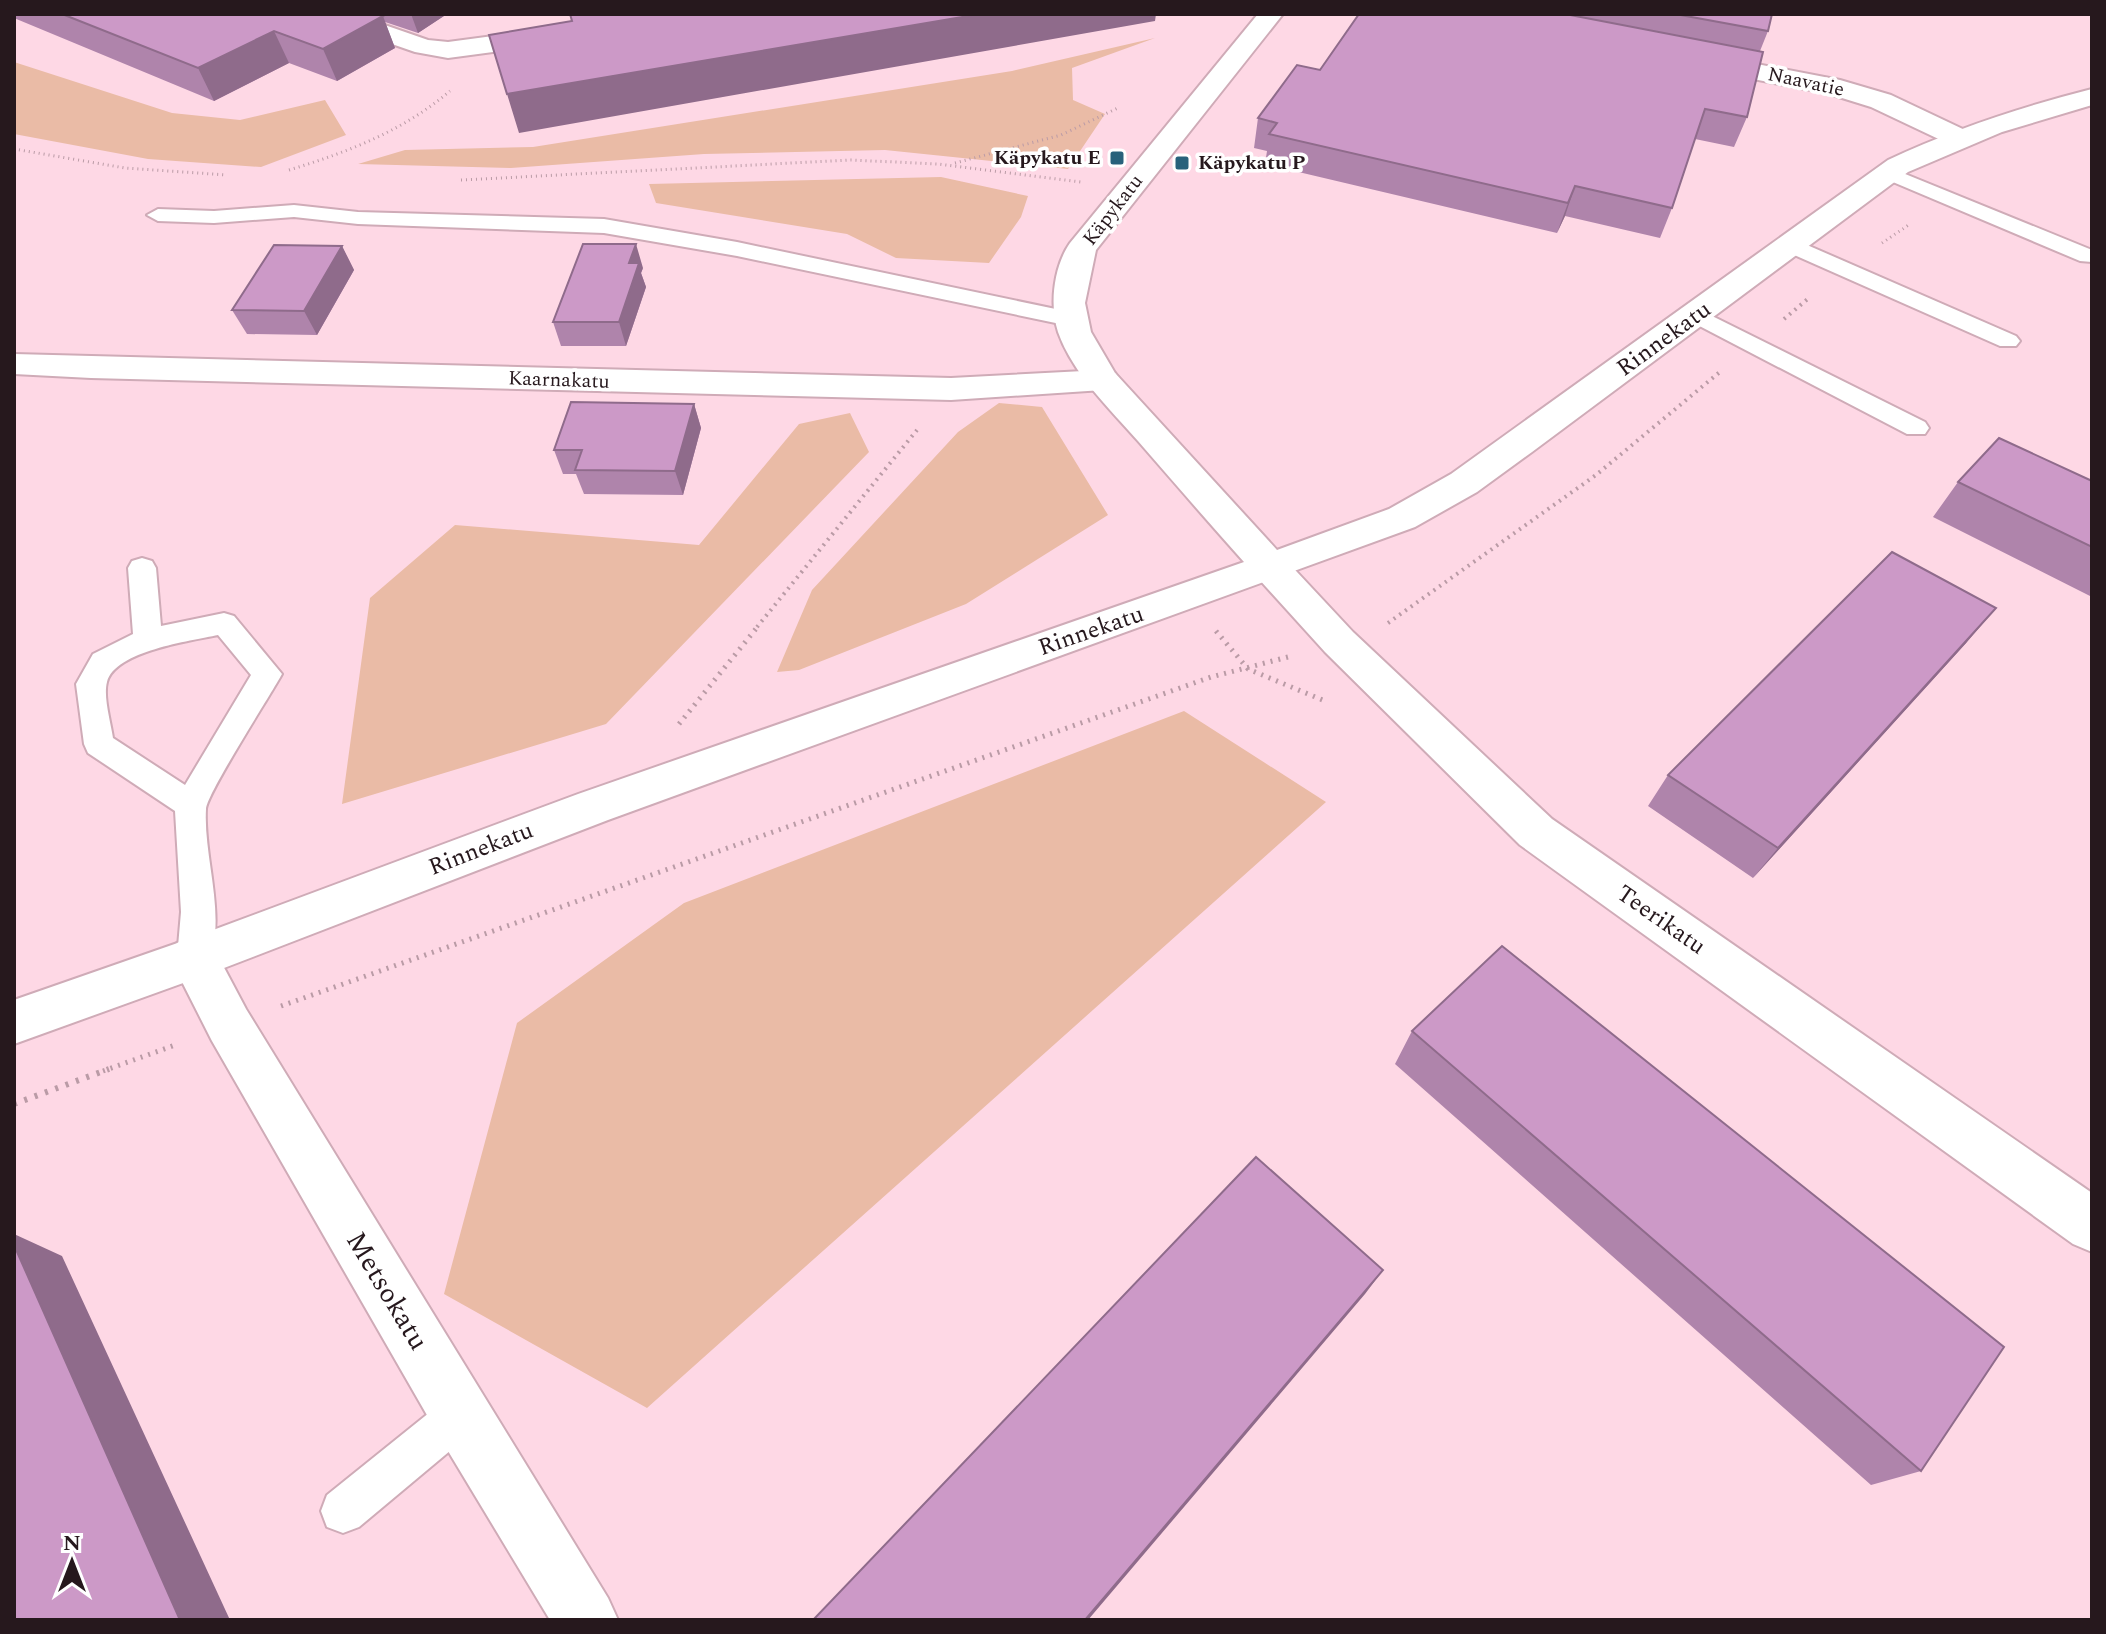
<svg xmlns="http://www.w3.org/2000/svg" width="2106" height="1634" font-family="Spectral,serif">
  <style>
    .green { fill: #eabba6 }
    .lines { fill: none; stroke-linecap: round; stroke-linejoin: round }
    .service-casing { stroke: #cfabb7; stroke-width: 4 }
    .minor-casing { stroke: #cfabb7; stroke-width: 4 }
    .tertiary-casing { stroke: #cfabb7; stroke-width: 4 }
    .path-far3 { stroke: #ba9ba6; stroke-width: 3; stroke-dasharray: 1 4; stroke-linecap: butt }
    .path-far2 { stroke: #ba9ba6; stroke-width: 4; stroke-dasharray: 2 5; stroke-linecap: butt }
    .path-far1 { stroke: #ba9ba6; stroke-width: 5; stroke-dasharray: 2 6; stroke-linecap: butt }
    .path { stroke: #ba9ba6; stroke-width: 6; stroke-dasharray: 3 8; stroke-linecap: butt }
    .service { fill: #fff; fill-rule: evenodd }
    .minor { fill: #fff; fill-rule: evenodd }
    .tertiary { fill: #fff; fill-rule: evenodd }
    .wall { fill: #af84ab }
    .shaded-wall { fill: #8f6b8b }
    .building { fill: #cc99c7; stroke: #8f6b8b; stroke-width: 2 }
    .poi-dot { fill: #28617b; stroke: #fff; stroke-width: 3 }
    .labels { text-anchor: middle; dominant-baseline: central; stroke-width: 7; stroke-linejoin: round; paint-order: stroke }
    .far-street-label { font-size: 20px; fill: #26181d; stroke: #fff }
    .far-poi-label { font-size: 20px; font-weight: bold; fill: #26181d; stroke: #fff; text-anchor: end }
    .street-label { font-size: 24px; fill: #26181d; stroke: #fff }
    .near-street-label { font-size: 28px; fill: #26181d; stroke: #fff }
  </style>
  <rect width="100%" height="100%" fill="#fed8e5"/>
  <path class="green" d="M1155,38L1072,68L1073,100L1105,114L1068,169L885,150L704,154L511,168L358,164L405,150L533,147L1012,71Z
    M14,62L172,113L240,120L325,100L346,135L261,167L148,159L14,134Z
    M941,177L1028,196L1021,217L989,263L896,258L847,234L656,203L649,184Z
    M999,403L1042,407L1108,515L966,604L799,670L777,672L812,590L958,432Z
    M850,413L869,452L606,724L342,804L370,598L455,525L699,545L799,424Z
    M1184,711L1326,802L647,1408L444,1294L517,1023L684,903Z"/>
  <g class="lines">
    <defs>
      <path id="service" d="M1888,167L2092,250V262L2080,261L1881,177L1878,173L1881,169Z
        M294,205L358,212L604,219L737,242L1070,312L1078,314L1082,319L1078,324L1070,326L737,256L604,233L358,224L294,217L214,223L158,221L147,215L158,209L214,211Z
        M1791,238L2016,336L2020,341L2016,346H2000L1783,250L1780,245L1783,240Z
        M1696,308L1925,422L1929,428L1925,434H1907L1688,320L1684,315L1688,310Z
        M142,558L152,561L156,568L161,626L224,613L234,616L282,674C270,696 207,793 206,809C203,860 229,920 206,969L194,973L182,969L177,958L181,912L175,811L88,753L84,744L76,684L93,654L133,634L128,568L132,561ZM218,635L251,675L185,785L113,738C111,723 103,697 107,682C115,651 190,641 218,635Z
        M460,1394L475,1400L481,1415L475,1430L359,1527L343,1533L327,1527L321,1511L327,1495L445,1400Z"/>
      <path id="minor" d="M317,14H353L428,40L448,42L552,28L561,31L565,36L561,41L552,44L448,58L415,52L320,19Z
        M1700,53L1840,80L1891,95L1967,131L1971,137L1967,143L1957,145L1947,143L1871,107L1826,93L1691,67L1687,61L1691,55Z
        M14,354L951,378L1103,370L1115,373L1120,380L1115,387L1103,390L951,400L91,378L14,374Z
        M1270,554L1283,557L1353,632L1552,819L2092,1193V1252L2073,1244L1520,845L1325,652L1257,577L1251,567L1257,557Z
        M194,937L211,943L246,1009L608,1598L618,1620H550L439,1436L212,1041L170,958L177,943Z"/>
      <path id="tertiary" d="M1258,14H1283L1096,250L1085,303L1091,332L1115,373L1277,550L1389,509L1451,474L1888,160C1954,129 2021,107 2092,89V105L2002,132L1908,172L1532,452L1477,492L1415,527L608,820L211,973L14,1044V1000L189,939L578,794L1244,562C1208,522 1173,481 1138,441C1109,408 1073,374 1058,332C1049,304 1054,266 1070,243Z"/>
    </defs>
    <use href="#service" class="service-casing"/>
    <use href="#minor" class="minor-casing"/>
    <use href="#tertiary" class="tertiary-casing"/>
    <path class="path-far3" d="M14,149L125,168L227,175
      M955,163L1061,135L1120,107
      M289,170C348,152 403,131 450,91
      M461,180L851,160L938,164L1081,182
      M1882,243L1910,224"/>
    <path class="path-far2" d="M1784,319L1810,297
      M1388,623L1596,475L1721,371
      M757,627L917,430"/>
    <path class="path-far1" d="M1216,631L1248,669L1325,701
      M679,724L759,625
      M281,1006L1211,677L1288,657
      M103,1071L178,1044"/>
    <path class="path" d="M14,1104L109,1069"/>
    <use href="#service" class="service"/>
    <use href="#minor" class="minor"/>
    <use href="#tertiary" class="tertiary"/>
  </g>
  <path class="wall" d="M14,14H447L418,33L385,22L395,48L337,81L289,63L214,101L14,18Z
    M1359,14H1772L1768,31L1760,51L1747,117L1734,147L1695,139L1672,208L1660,238L1565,216L1557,233L1265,164L1267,151L1254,148L1258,118L1320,70Z
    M342,246L354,270L317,335L247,334L232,310Z
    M643,268L641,273L646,287L626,346H561L553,322Z
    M694,404L701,428L683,495L584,494L576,474H563L554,450Z
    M2092,481V597L1933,517L1958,482Z
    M1967,642L1753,878L1648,806L1668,775Z
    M1412,1031L1921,1471L1871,1485L1395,1064Z"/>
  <path class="shaded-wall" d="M411,14H447L418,33Z
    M980,14H1156L1155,21L519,133L507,94Z
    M383,16L395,48L337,81L323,49Z
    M274,31L289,63L214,101L198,68Z
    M1575,186L1565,216L1557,233L1568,203Z
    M636,244L643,268L641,273L646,287L626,346L619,322L629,263Z
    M342,246L354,270L317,335L304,311Z
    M694,404L701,428L683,495L675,471Z
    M1996,608L1967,642L1753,878L1778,848Z
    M14,1234L62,1256L230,1620H180L14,1245Z
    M1383,1270L1365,1294L1088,1620H1085Z"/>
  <path class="building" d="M62,14H376L383,16L323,49L274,31L198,68Z
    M570,14H980L507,94L489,35L572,21Z
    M1359,14H1565L1763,52L1747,117L1705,109L1672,208L1575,186L1568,203L1269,134L1277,123L1258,118L1297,65L1320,70Z
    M1675,14H1772L1768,31Z
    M583,244H636L629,263H639L619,322H553Z
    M274,245L342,246L304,311L232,310Z
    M571,402L694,404L675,471L575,470L582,450H554Z
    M1999,438L2092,481V547L1958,482Z
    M1892,552L1996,608L1778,848L1668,775Z
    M1502,946L2004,1347L1921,1471L1412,1031Z
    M1256,1157L1383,1270L1085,1620H813Z
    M14,1245L180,1620H14Z"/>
  <g class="poi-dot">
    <rect x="1109" y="150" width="16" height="16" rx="4"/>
    <rect x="1174" y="155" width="16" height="16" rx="4"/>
  </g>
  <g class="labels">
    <g class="far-street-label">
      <text transform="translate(1806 82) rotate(12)">Naavatie</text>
      <text transform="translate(1113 210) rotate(-52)">Käpykatu</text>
      <text transform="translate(559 380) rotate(2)">Kaarnakatu</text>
    </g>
    <g class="far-poi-label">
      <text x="1101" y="158">Käpykatu E</text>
      <text x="1198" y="163" text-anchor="start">Käpykatu P</text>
    </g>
    <g class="street-label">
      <text transform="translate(1664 339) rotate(-36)">Rinnekatu</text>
      <text transform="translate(1091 631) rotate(-19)">Rinnekatu</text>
      <text transform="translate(481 849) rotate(-21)">Rinnekatu</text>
      <text transform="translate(1661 920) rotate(35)">Teerikatu</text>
    </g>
    <g class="near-street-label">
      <text transform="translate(387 1291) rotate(59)">Metsokatu</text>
    </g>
  </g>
  <rect width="2106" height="1634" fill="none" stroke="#26181d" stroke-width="32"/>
  <g transform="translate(72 1562)" stroke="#ffffff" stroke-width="6" paint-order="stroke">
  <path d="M0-6L14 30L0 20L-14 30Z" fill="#26181d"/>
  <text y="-12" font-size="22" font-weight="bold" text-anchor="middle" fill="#26181d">N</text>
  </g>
</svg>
